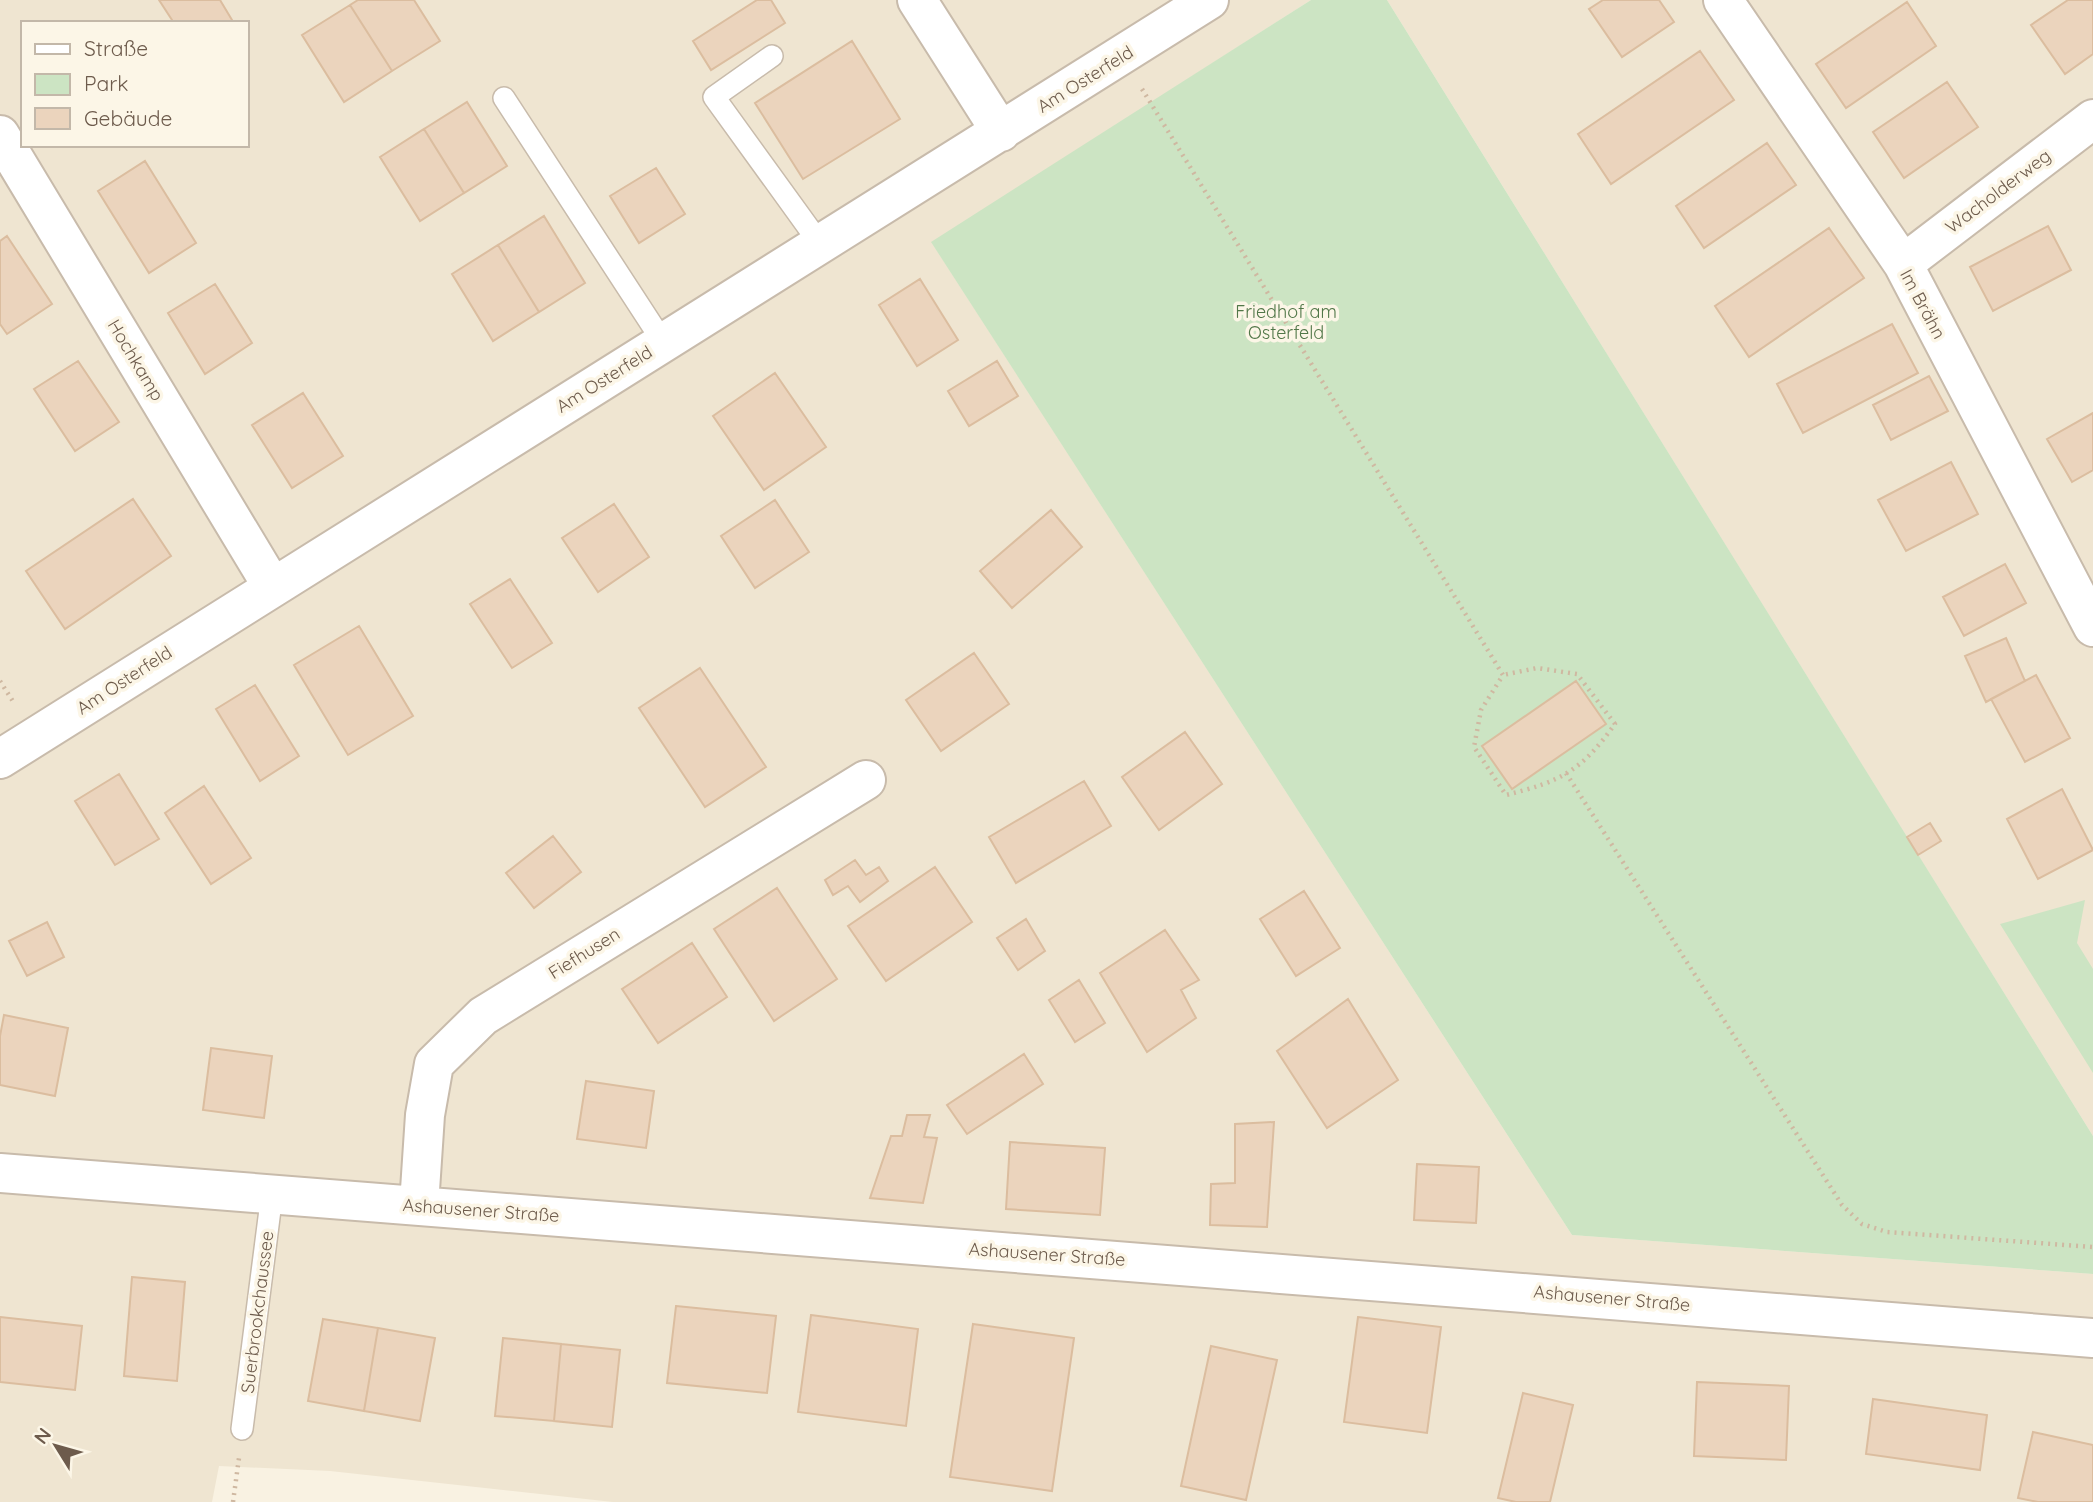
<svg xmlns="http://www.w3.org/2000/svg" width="2093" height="1502" font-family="Quicksand,sans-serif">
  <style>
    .residential { fill: #efe5d1; fill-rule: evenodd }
    .green { fill: #cce4c3 }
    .building { fill: #ebd4bd; stroke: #dbbd9f; stroke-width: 2 }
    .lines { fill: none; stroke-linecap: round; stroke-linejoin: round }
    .service-casing { stroke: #c8bbab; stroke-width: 24 }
    .minor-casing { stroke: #c8bbab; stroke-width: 42 }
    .path { stroke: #cfb8a1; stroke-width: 4.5; stroke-dasharray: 2 5; stroke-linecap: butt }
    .service { stroke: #fff; stroke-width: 21 }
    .minor { stroke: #fff; stroke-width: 38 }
    .labels { text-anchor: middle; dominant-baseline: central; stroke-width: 7; stroke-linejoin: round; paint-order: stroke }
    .street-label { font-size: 18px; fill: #6d5b4c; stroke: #fcf6e7 }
    .park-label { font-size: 18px; fill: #517748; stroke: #fcf6e7 }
  </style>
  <rect width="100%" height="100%" fill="#f9f2e2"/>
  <path class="residential" d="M0,0H1311L932,243L1572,1235L2093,1274V1502H613L330,1471L219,1466L212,1502H0ZM23,23H247V145H23Z
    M1387,0H2093V1136L1918,855Z"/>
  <path class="green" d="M1311,0H1387L2093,1136V1274L1572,1235L931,242Z
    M2085,900L2077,943L2093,969V1073L2000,924Z"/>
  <path class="building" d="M159,0H220L232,20L228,23H174Z
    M358,0H414L440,41L392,71L350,5Z
    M757,0H771L785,23L711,70L693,41Z
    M1603,0H1659L1674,22L1622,57L1589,9Z
    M2068,0H2093V54L2065,74L2031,25Z
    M1907,2L1936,46L1846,108L1816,64Z
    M350,5L392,71L344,102L302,35Z
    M852,41L900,119L803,179L755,103Z
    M1700,51L1734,100L1611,184L1578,134Z
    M1947,82L1978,127L1904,178L1873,132Z
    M467,102L507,166L464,193L424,129Z
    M424,129L464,193L420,221L380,157Z
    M1767,143L1796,185L1704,248L1676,206Z
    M145,161L196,243L149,273L98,191Z
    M656,168L685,214L639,243L610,196Z
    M544,216L585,283L539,312L498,245Z
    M2048,226L2071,270L1993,311L1970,267Z
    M1829,228L1864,278L1749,357L1715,306Z
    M7,236L52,304L7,334L0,324V241Z
    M498,245L539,312L493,341L452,274Z
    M920,279L958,340L917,366L879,305Z
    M215,284L252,343L205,374L168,313Z
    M1892,324L1918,373L1803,433L1777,384Z
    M78,361L119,422L75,451L34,389Z
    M997,361L1018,396L969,426L948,391Z
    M775,373L826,447L764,490L713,416Z
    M1929,376L1948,411L1891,440L1873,405Z
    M303,393L343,456L292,488L252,425Z
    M2093,413V470L2072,482L2047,439Z
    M1951,462L1978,514L1906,551L1878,500Z
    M133,499L171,556L65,629L26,571Z
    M775,500L809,552L755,588L721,536Z
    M614,504L649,557L598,592L562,538Z
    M1051,510L1082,547L1012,608L980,571Z
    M2005,564L2026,603L1964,636L1943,597Z
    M510,579L552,643L512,668L470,604Z
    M359,626L413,716L348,755L294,665Z
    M2006,638L2025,681L1986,702L1965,656Z
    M974,653L1009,704L941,751L906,700Z
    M700,668L766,767L705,807L639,708Z
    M2036,675L2070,738L2025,762L1991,699Z
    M1576,681L1606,724L1512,789L1482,746Z
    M255,685L299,756L260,781L216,709Z
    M1185,732L1222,784L1159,830L1122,777Z
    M119,774L159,839L115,865L75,801Z
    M1084,781L1111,826L1016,883L989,837Z
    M204,786L251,858L211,884L165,813Z
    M2062,789L2093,850L2038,879L2007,819Z
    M1930,823L1941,841L1918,855L1907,837Z
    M553,836L581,872L534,908L506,873Z
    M855,860L866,875L879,867L888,881L860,902L848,886L833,895L825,880Z
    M935,867L972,922L886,981L848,926Z
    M777,888L837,979L774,1021L714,929Z
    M1304,891L1340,948L1296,976L1260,919Z
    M1026,919L1045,951L1018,970L997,938Z
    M47,922L64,957L27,976L9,941Z
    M1165,930L1199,980L1181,990L1196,1018L1147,1052L1100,973Z
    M692,943L727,997L658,1043L622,989Z
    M1079,980L1105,1023L1075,1042L1049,1000Z
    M1348,999L1398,1080L1327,1128L1277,1051Z
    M4,1015L68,1028L55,1096L0,1085V1036Z
    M211,1048L272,1056L264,1118L203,1110Z
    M1024,1054L1043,1084L967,1134L947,1105Z
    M586,1081L654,1091L646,1148L577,1139Z
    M907,1115H930L924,1137L937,1138L923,1203L870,1198L891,1136H902Z
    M1274,1122L1267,1227L1210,1225L1211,1184L1235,1183V1124Z
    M1010,1142L1105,1148L1100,1215L1006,1209Z
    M1417,1164L1479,1167L1476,1223L1414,1220Z
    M132,1277L185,1282L177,1381L124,1376Z
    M676,1306L776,1316L767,1393L667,1383Z
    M811,1315L918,1329L906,1426L798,1412Z
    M0,1317L82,1326L75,1390L0,1382Z
    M1358,1317L1441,1327L1427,1433L1344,1422Z
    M323,1319L378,1328L364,1411L308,1401Z
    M973,1324L1074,1338L1052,1491L950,1477Z
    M378,1328L435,1338L420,1421L364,1411Z
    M503,1338L561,1344L554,1421L495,1416Z
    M561,1344L620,1350L612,1427L554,1421Z
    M1211,1346L1277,1360L1246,1500L1181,1486Z
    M1697,1382L1789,1386L1786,1460L1694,1456Z
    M1523,1393L1573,1405L1550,1502H1516L1498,1498Z
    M1873,1399L1987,1415L1980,1470L1866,1454Z
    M2033,1432L2093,1445V1502H2038L2018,1498Z"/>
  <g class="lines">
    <defs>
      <path id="service" d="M772,56L714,97L821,245
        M504,98L663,342
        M242,1429L272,1194"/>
      <path id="minor" d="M917,0L1001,132
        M1723,0L1903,264L2093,627
        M0,135L272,586
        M1903,264L2093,119
        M0,759L1209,0
        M0,1173L2093,1338
        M419,1205L425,1115L434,1064L483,1016L866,780"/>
    </defs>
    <use href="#service" class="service-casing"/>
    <use href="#minor" class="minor-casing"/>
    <path class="path" d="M1142,89L1503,675L1481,710L1474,747L1506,795C1562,781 1581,771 1615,724L1577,674L1537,668L1503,675
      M0,681L14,703
      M1566,773L1842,1205L1862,1224L1887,1232L2093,1247
      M233,1502L239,1458"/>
    <use href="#service" class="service"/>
    <use href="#minor" class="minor"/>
  </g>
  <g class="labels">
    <g class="street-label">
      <text transform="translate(1085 79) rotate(-32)">Am Osterfeld</text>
      <text transform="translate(1998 191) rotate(-37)">Wacholderweg</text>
      <text transform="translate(1923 304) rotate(62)">Im Brähn</text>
      <text transform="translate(136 360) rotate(59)">Hochkamp</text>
      <text transform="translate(604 379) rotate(-32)">Am Osterfeld</text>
      <text transform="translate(124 680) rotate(-33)">Am Osterfeld</text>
      <text transform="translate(584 953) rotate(-32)">Fiefhusen</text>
      <text transform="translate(481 1210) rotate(4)">Ashausener Straße</text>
      <text transform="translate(1047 1254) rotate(4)">Ashausener Straße</text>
      <text transform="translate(1612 1298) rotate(5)">Ashausener Straße</text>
      <text transform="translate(257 1312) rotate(-83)">Suerbrookchaussee</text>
    </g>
    <g class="park-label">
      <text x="1286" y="311">Friedhof am<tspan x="1286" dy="21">Osterfeld</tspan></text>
    </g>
  </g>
  <rect x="21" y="21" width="228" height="126" fill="#fcf6e7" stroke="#c3b8a9" stroke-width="2"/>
  <rect x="35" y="44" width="35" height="10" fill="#ffffff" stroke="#c3b8a9" stroke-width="2"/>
  <text x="84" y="56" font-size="21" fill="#6d5b4c">Straße</text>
  <rect x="35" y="74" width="35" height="21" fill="#cce4c3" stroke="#c3b8a9" stroke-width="2"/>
  <text x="84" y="91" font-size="21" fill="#6d5b4c">Park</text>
  <rect x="35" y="108" width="35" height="21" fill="#ebd4bd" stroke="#c3b8a9" stroke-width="2"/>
  <text x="84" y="126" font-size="21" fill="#6d5b4c">Gebäude</text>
  <g transform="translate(56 1446) rotate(307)" stroke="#fcf6e7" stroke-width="5" paint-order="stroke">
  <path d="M0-5L12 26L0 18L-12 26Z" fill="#6d5b4c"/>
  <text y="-10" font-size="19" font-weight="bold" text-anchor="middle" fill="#6d5b4c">N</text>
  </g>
</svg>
